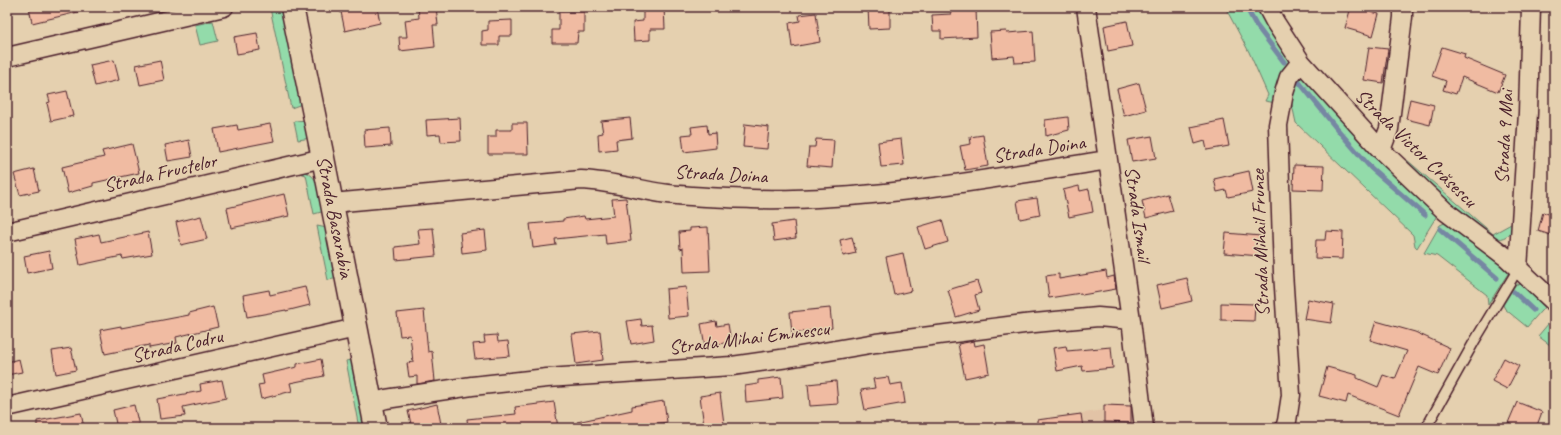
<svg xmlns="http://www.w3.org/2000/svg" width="1561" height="435" font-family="Caveat,sans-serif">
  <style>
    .built { fill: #e2c3a6 }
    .green { fill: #93dbaa; stroke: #6e7d6a }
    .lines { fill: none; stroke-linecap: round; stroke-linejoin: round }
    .stream { stroke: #7687a3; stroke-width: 5 }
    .building { fill: #f0bba2; stroke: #4a1f2b }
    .lane-casing { stroke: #4a1f2b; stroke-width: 12 }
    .street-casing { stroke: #4a1f2b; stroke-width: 21 }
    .secondary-casing { stroke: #4a1f2b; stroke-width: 25 }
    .lane { stroke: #e5d0af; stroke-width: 9 }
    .street { stroke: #e5d0af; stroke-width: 18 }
    .secondary { stroke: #e5d0af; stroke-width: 22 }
    .labels { text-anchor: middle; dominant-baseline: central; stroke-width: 3; stroke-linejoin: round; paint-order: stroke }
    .street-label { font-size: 20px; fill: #4a1f2b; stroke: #e5d0af }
  </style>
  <rect width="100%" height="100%" fill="#e5d0af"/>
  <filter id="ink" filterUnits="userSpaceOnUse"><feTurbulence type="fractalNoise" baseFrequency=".025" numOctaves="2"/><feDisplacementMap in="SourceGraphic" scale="8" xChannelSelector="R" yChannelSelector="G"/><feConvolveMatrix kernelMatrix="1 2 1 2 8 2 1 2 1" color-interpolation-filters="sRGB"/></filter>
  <g filter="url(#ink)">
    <path class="built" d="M1104,405L1134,406L1135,415L1134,428H1038L1037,420L1104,410Z"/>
    <path class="green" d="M260,7H280L283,8L302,104L291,108L270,8L258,10Z
      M1225,7H1262L1294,57L1276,103L1265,101L1268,95L1249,52Z
      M213,21L218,41L200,45L195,25Z
      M1300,73L1438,214L1417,248L1415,246L1413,235L1296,123L1289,91Z
      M308,120L311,138L298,140L294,121Z
      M1407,160L1493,234L1511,224L1514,228C1509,238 1499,240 1490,239L1403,164Z
      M303,171C320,176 321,196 325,211L314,214L306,175L300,173L270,181L273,176Z
      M1449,221L1507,264L1509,272L1488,305L1487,295L1437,256L1424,253L1440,225Z
      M317,226L327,228L339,278L328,280Z
      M1516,284L1525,285L1547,304L1527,327L1505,309L1503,305Z
      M1554,317V348L1538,336Z
      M354,359L368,428H359L346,361Z"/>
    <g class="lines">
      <path class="stream" d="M1246,7L1256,25L1284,62
        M1299,82L1337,129L1371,168L1425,215
        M1440,229L1497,278
        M1514,292L1533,310
        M1553,328L1554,329"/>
    </g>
    <path class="building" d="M29,7H78V12L32,23Z
      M365,7H377L380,23L345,31L341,12Z
      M418,7H436L438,25H433L435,47L400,51L399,37H407L405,20L419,18Z
      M643,7H664L665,29H650V40L634,41L633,22L643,21Z
      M868,7H890V28L869,29Z
      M1351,7L1379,14L1373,36L1345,28Z
      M976,9L977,37L941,39V31H933L932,15L951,14L950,11Z
      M559,12H584V32H578L577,43H552V30H559Z
      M816,13L820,42L792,47L789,23L800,21L799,15Z
      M512,20V36H499V45H482V31L488,30V21Z
      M1127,21L1132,46L1108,51L1104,26Z
      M1006,31L1007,33L1033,31L1035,62L1015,63L1014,56L992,58L990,32Z
      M257,33L260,50L237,54L234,37Z
      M1369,47L1388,49L1383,83L1364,80Z
      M1442,47L1465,54L1464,58L1505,75L1498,92L1462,77L1456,94L1443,90L1446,81L1432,76Z
      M114,60L119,80L95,86L90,65Z
      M160,60L164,80L140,85L136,65Z
      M1139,83L1146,110L1124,116L1117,89Z
      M67,91L73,116L51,121L47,103L50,102L48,95Z
      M1410,99L1434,105L1430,125L1406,119Z
      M1068,117L1069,130L1046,136L1045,120Z
      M460,118L461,141L441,142L440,134L427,135L426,120Z
      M630,118L632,138L616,140L617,149L599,151L598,134L603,133L601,121Z
      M1224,120L1229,146L1207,150L1205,141L1195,144L1191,127Z
      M512,123H527L528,154H488V137H496V130H512Z
      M270,124L274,141L218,152L214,129L237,125L238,130Z
      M745,124L769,127L767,149L743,147Z
      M707,125L708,134L715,133L716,148L684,152L682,135L692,134L691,127Z
      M390,128L391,146L365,148L364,130Z
      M983,135L988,166L965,170L960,146L971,144L970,137Z
      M1152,136L1156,158L1132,162L1128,140Z
      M816,139L834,140L832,168L807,166L809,147H815Z
      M901,139L904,165L881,167L878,142Z
      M189,140L192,157L168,161L165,145Z
      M132,144L139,173L93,183V186L68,193L62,167L104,157L102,151Z
      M1294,165L1324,166L1323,190L1293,189Z
      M34,169L39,191L20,195L14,174Z
      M1249,171L1253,192L1228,197L1226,190L1217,192L1214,179Z
      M1079,186L1080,191L1089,189L1093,212L1069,217L1063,190Z
      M284,194L289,216L231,228L227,208Z
      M1168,194L1173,211L1146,218L1142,201Z
      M626,198L631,241L606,244L605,234L555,239L556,245L533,248L530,224L563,221V219L584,216L585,219L614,216L612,199Z
      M1037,198L1040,215L1020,219L1017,201Z
      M1543,212L1554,216V236L1538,231Z
      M201,216L207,239L181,245L176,222Z
      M942,220L948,242L925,249L918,227Z
      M794,221L796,238L774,241L772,224Z
      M708,227L710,271L684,272L683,248L680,249L679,232L690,231V228Z
      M433,228L436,256L396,260L395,247L420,244L418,229Z
      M485,230L487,250L462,253L460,233Z
      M1326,231L1343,232L1342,259L1315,258L1316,240H1325Z
      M148,232L152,254L123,259L122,256L80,265L75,239L99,234L101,242Z
      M1226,233L1261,236L1260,256L1224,253Z
      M852,237L856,253L843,256L840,240Z
      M49,251L52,268L27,273L24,256Z
      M903,253L911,291L894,295L886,257Z
      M1106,271L1107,278L1114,276L1116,289L1082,295L1081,293L1049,298L1046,276L1059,274V279Z
      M1187,278L1192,301L1162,308L1157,285Z
      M977,281L981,293L975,295L979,310L956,317L948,290Z
      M305,287L310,305L286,311V310L247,317L243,295L269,290L270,295Z
      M686,287L689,316L668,318L666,289Z
      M1308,299L1334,304L1331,323L1304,319Z
      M1221,303L1255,304L1254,321L1221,320Z
      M213,307L218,327L176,337L177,343L149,348V345L105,354L100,330L121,326V328L189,315V313Z
      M830,308L832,328L792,333L790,312Z
      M424,310L428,352L432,351L435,381L417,384V376L409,377L407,363L413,362L410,335L400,336L397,313Z
      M641,319L642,326L652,325L654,340L631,344L627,321Z
      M716,321L717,326L728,324L731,342L705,346L701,324Z
      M1376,321L1415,332L1450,348L1438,375L1419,367L1399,415L1348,395L1346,403L1319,396L1327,367L1357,375V378L1378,387L1383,375L1395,379L1407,351L1370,340Z
      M600,331L603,360L576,364L572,334Z
      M497,335L498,342L508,341L510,356L475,359L473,344L485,343L484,336Z
      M974,341L975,346L984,344L989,373L965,378L958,344Z
      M1066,346L1067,351L1111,347L1113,368L1083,371L1082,366L1057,371L1053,348Z
      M71,348L76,370L56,374L52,351Z
      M1504,358L1519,366L1507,389L1492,381Z
      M19,359L22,372L7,375V362Z
      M321,359L324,376L290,383L292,391L261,399L258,385L264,384L262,375L297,367V364Z
      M781,377L783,398L746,402L745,386L758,384V380Z
      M888,377L890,385L902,383L905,403L865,410L861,390L875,388L873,379Z
      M222,380L226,398L183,407L185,416L160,419L157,399L201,391L200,384Z
      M836,381L838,404L810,406L808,384Z
      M720,393L724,424L704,426L700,396Z
      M664,401L667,422L625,428H578L577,422L632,410V406Z
      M554,402L558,428H468L467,419L516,414L515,407Z
      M1517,402L1542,412L1536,428H1520L1508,423Z
      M437,404L441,424L421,428H412L408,411Z
      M134,405L139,426L131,428H117L113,410Z
      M1104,405L1131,406V423L1104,422Z
      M81,413L84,428H37V421Z
      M1081,414L1083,428H1037V420Z"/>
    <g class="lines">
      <defs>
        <path id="lane" d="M1426,428L1474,342L1518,269"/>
        <path id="street" d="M1086,7L1131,320L1144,428
          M1267,7L1275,22L1301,62L1381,150L1445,211L1506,257L1554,302
          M7,57L224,7
          M1381,150L1389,129L1403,17V7
          M332,203L581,180C610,181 638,190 668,194C695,197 725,198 752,199C871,202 991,178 1108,160
          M7,232L323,158
          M1518,269L1528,113L1531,7
          M372,403L386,399L472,386L547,378L732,366L788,358L876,343L1024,324L1098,317L1131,320
          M7,407L356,328
          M1285,428L1287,421L1291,395L1283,272L1278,125L1284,93L1289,77L1301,62"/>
        <path id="secondary" d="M292,7L323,158L376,428"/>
      </defs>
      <use href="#lane" class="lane-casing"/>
      <use href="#street" class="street-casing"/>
      <use href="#secondary" class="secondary-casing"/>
      <use href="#lane" class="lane"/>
      <use href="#street" class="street"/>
      <use href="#secondary" class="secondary"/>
    </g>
  </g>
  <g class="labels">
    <g class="street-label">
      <text transform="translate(1504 137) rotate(-87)">Strada 9 Mai</text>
      <text transform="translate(1416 148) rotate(44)">Strada Victor Crăsescu</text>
      <text transform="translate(1039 149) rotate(-9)">Strada Doina</text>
      <text transform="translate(160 173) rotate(-13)">Strada Fructelor</text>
      <text transform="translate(721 174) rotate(3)">Strada Doina</text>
      <text transform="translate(1138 214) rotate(82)">Strada Ismail</text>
      <text transform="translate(335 217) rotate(79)">Strada Basarabia</text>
      <text transform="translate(1260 243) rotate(-92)">Strada Mihail Frunze</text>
      <text transform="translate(749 338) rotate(-7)">Strada Mihai Eminescu</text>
      <text transform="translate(177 346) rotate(-13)">Strada Codru</text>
    </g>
  </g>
  <rect width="1561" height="435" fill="none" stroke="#e5d0af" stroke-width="24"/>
  <rect x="12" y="12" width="1537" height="411" fill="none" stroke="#4a1f2b" stroke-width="1.5" filter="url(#ink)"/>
</svg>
